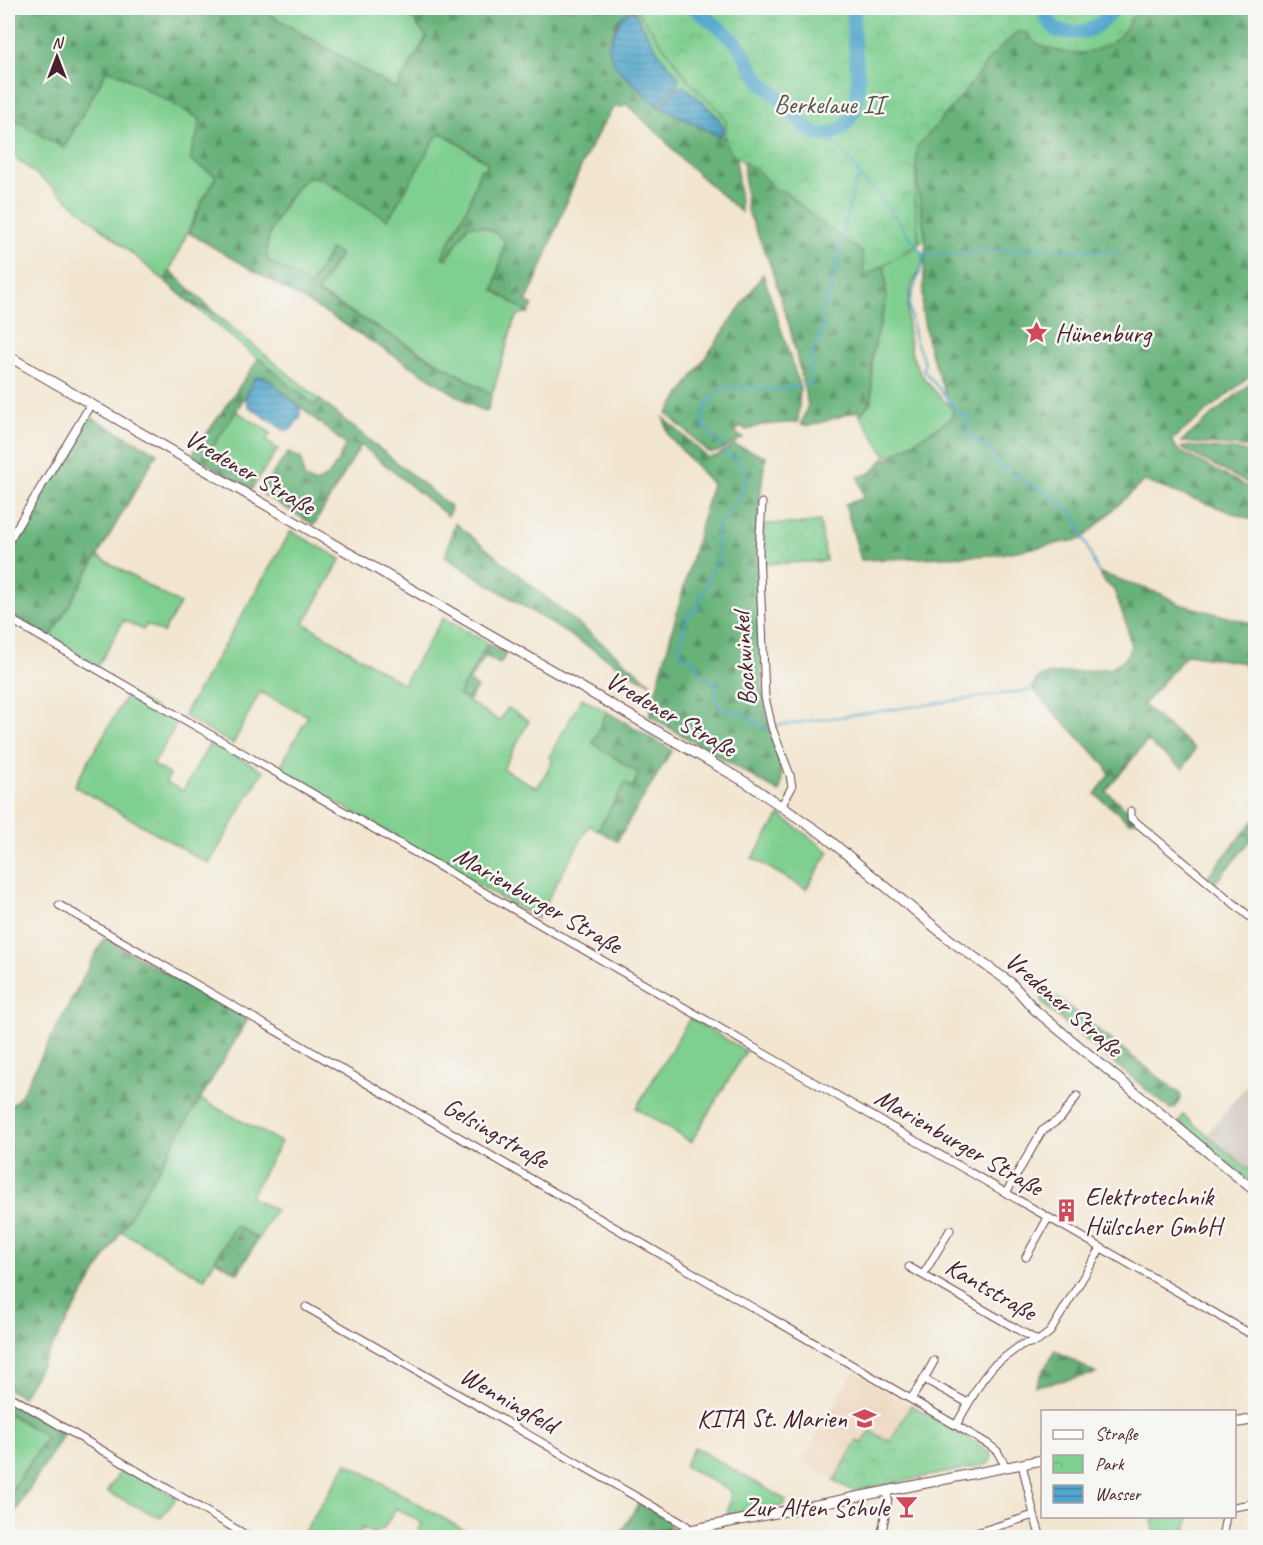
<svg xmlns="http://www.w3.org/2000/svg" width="1263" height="1545" font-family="Caveat,sans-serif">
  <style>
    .built { fill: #eed6bb }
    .industrial { fill: #ccc2b9 }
    .grass { fill: #7fcf90; stroke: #64775e; stroke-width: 1.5 }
    .forest { fill: url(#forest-firs); stroke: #586852; stroke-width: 1.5 }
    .park { fill: url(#park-crowns); stroke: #64775e; stroke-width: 1.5 }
    .garden { fill: url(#garden-dots); stroke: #64775e; stroke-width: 1.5 }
    .water { fill: url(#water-rules); stroke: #4d627c; stroke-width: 1.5 }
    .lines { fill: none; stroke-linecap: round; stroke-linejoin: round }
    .stream { stroke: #50a5cc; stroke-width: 2 }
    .river { stroke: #50a5cc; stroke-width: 14 }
    .minor-casing { stroke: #633d44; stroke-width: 9 }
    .tertiary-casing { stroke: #633d44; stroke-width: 11 }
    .minor { stroke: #fff; stroke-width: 7 }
    .tertiary { stroke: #fff; stroke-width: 9 }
    .labels { text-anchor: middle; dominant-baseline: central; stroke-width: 5; stroke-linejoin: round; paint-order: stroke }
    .park-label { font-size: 26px; fill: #5a5449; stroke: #f6f6f2 }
    .poi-label { font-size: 26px; fill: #4a1f2b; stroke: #f6f6f2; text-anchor: start }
    .street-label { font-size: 26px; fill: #4a1f2b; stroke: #f6f6f2 }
  </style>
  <defs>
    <pattern id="forest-firs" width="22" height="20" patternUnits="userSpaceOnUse" patternTransform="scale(1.5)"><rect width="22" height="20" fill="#67b27a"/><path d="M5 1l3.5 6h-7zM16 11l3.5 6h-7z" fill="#579064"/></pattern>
    <pattern id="park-crowns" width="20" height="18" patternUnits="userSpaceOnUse" patternTransform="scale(1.5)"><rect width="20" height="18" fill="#7fcf90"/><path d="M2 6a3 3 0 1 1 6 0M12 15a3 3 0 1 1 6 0" fill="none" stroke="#6fb17c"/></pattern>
    <pattern id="garden-dots" width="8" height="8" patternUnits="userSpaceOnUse" patternTransform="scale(1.5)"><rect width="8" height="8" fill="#7fcf90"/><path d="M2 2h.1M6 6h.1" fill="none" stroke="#6fb17c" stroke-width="1.8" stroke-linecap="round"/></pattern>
    <pattern id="water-rules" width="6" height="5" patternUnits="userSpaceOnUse" patternTransform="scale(1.5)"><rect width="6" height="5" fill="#50a5cc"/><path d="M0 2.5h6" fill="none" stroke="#4486a6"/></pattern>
  </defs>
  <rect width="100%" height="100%" fill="#f6f6f2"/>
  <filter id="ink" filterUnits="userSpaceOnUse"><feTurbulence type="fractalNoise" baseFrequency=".0167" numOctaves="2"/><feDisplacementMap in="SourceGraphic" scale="12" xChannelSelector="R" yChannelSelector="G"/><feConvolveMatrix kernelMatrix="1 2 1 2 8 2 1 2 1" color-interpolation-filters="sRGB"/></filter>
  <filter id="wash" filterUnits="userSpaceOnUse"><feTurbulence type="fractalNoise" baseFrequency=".008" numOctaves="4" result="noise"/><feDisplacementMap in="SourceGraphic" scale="24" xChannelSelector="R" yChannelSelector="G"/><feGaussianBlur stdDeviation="1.35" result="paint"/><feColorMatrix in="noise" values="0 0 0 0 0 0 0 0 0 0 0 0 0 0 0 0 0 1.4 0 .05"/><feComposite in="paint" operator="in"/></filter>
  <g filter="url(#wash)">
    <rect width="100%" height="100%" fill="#f2e6d0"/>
    <path class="built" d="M854,1371L911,1405L889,1442L862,1445L856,1442L834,1481L801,1461Z"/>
    <path class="industrial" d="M1255,1075V1175L1207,1135Z"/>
    <path class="grass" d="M259,8H408L418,27L427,36L396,89Z
      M642,8L716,36L728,140L719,136L723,132L677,88L660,106L656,105L678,83L675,72L661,57L633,10H641Z
      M933,8H941L912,150L926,240L915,245C919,249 925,254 923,260C922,269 915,277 912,286C905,308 906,346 917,367C926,384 940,396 953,410L952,419L893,455H885L860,415L872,400V356L887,297L813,145Z
      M107,70L116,72L200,119V130L191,152L215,175L214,182L201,203L165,281L56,190L8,152V116L64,148Z
      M442,133L487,162V168L480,170L469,204L442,257L447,259L468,225C486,226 492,229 505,241L494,290L528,313L519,314L514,321L492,394L317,292L340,254L331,250L308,289L303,281L268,261C267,256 267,251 267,247C269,227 293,186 310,176L321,179Z
      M188,301L218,316L320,400L314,405Z
      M236,411L271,433L266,441L278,449L257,480L210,451Z
      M291,531L341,559L304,623L403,684L443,618L488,643L458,695L499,721L508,708L529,721L503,769L537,788L553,761L549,757L582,698L607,712L593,743L639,774L632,787L625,784L598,830L589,825L537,919L279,769L308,716L260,692L233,744L183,716Z
      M97,556L180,604L163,633L147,624L143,630L124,620L98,666L50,638Z
      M128,693L178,722L153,765L170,775L166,782L183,791L211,741L263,771L209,864L74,786Z
      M780,815L829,852L806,889L752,858Z
      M690,1018L746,1051L691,1142L636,1108Z
      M200,1099L281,1142L250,1197L275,1210L258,1239L235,1226L204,1279L121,1231Z
      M1183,1115L1255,1175V1186L1179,1123Z
      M8,1413L47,1436L10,1492L8,1490Z
      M694,1447L786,1500L783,1506L727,1516L731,1491L684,1466Z
      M347,1463L476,1537H415L422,1523L396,1508L383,1530L380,1528L376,1535L363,1528L357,1537H301Z
      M123,1467L177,1497L161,1518L107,1492Z"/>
    <path class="forest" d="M8,8H259L396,89L427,37L411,17L408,8H642L641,10H633L617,24L608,47L616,67L656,105L728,140L735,149L741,212L681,159L663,138L626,104L622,107H614C573,166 557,238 526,302L533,305L528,313L494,290L505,241C492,229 486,226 468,225L447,259L442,257L469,204L480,170L487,168V162L442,133L436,137L388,220L321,179L310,176C293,186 269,227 267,247C267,251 267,256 268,261L304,281L308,289L331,249L340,254L317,293L492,394L487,412L477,408L333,317L189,233L201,203L214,182L215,175L191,161C190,145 200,136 200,119L116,72L107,70L64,148L8,116Z
      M1128,8H1255V372L1171,441L1179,451L1255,491V521L1144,481L1082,539L995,555L861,560L845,504L864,498L858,477L871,473L885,458H893V455L952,418L953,410L947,399L929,348L922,311L926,240L912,150L997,47L1037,15Z
      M741,137L879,252L885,269L887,297L872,356V400L860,415L858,411L809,426L801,424L808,405L790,328L770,264L747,209Z
      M170,270L215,313L218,316L188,301L165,281Z
      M763,274L800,387L798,422L761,425L747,430L740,426L735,433L743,438L717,452L710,453L667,414Z
      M259,358L314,405L320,400L451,507L448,516L361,445L314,525L259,492L288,453L301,458L304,477L313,483C332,480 337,460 346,445L265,377L255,378L245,397L210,451L257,480L252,489L192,455Z
      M1255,379V448L1181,442Z
      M88,416L157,453L50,638L8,613V557Z
      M664,418L708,458L717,456L734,445L766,456C756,508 757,558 759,611C760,647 760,681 767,716C771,738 788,771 779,792L649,716L712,484L668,435Z
      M1185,446L1255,452V487L1181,448Z
      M455,523L651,683L637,677L445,557Z
      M1100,573L1161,594L1179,604L1255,624V675H1246L1245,663L1187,654L1143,705L1195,749L1183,769L1147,741L1106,791L1139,820L1129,822L1095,794L1109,775L1106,766L1035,692L1032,687L1038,678L1045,675L1111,668L1125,659L1131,648L1127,626L1114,590L1104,581Z
      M488,643L506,654L500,664L485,656L469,682L477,687L469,701L458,695Z
      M607,712L672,750L617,841L598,830L625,783L632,787L639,774L593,743Z
      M1255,819V835L1215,883L1207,877Z
      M104,938L248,1019L22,1397L8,1389V1109L20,1097Z
      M1041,993L1060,1000L1180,1094L1181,1098L1175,1108L1170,1109L1047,1008L1042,1001Z
      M235,1225L258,1239L238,1273L215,1260Z
      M1055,1350L1096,1374L1035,1386Z
      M8,1398L65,1432L14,1514L8,1509V1490L11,1492L47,1437L8,1413Z
      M639,1503L668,1520L670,1526L667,1529L618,1537Z"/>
    <path class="park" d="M635,8H1137C1133,16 1129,25 1123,32C1107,52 1078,57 1055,50C1043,47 1035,45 1028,34L1018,31L989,59L965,92L917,147L915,200L919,241L915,247L865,276L862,252L828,228L785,192L776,190L756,169L732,155L725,142L726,122L720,111L693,86Z
      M911,1405L980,1445L992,1455L990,1462L985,1465L853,1491L834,1481L857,1441L862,1444L871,1431L890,1442Z
      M1152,1517H1189L1186,1532H1153Z"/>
    <path class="garden" d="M820,521L826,561L763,564V524H797Z"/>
    <path class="water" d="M633,10L661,57L678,75V83L656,105L616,67L608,47L622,16Z
      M685,87C694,95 721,116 723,127C724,132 722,133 719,136L660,106L677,88Z
      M259,377H265L300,407V417L291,429L284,430L248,406L245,397L255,378Z"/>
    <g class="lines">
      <path class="stream" d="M823,135L847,156L855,166L860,177L876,192L925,257L909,303L914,336L925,364L923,369L961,416L970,415L971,417L966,423L969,429L971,439C977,442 984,446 988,450C997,459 996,468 1010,469
        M924,254L939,255L1044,248L1116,252
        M803,386L811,382C807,356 814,350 824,328L821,316L830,293L831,283L838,272L837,265L842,235L856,180L860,177
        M722,447C718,441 713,438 709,433C694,416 709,401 721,387L782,389L799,386
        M724,451L726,455C746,461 749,480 740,497C738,502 720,522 716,527C716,540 725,561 711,570L704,592L698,602L700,606L698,609L688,614L679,646L684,656L694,659L700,672L717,683C713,696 721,700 719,709L743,714L758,724L769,728
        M1012,474L1041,490L1073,513L1098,572
        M775,726L1031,690"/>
      <path class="river" d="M694,8C709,20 726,31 739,46C747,56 750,68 758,78C765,88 777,94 785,102C794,110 800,124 809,130C831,144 852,125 856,104C863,72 849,39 855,8
        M1047,8L1046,18L1057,31C1089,35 1094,31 1115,8"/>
    </g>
  </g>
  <g filter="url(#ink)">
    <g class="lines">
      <defs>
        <path id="minor" d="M762,503L759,550L765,697L772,728L790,775L792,787L782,805
          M8,542L91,404
          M8,618L1256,1337
          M1131,811V818L1256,922
          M59,905L988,1444L997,1451L1006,1467
          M1006,1193L1042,1131L1061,1118L1077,1096
          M1026,1257L1048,1218
          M909,1267L1038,1341
          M923,1275L950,1230
          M306,1307L687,1526L688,1530
          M924,1379L934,1361
          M8,1395L251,1538
          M911,1399L924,1379L968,1403
          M956,1425L982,1380L993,1366L1021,1345L1038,1341L1050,1332L1101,1248
          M1234,1507L1256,1503
          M1034,1515L1041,1538
          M881,1538L888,1499L887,1491
          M960,1538L1034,1515L1022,1464
          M1222,1538L1226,1516"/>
        <path id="tertiary" d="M8,356L747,783L822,834L954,943L1011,983L1035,1010L1256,1192
          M1234,1423L1256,1419
          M650,1538L1042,1460"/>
      </defs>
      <use href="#minor" class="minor-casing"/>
      <use href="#tertiary" class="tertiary-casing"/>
      <use href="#minor" class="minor"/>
      <use href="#tertiary" class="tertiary"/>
    </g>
  </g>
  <defs>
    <symbol id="sight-bare" viewBox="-9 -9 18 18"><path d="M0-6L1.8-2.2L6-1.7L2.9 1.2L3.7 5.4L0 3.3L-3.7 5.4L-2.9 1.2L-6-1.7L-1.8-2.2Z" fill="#d1495b" stroke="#f6f6f2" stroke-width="2.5" paint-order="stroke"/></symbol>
    <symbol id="building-bare" viewBox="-9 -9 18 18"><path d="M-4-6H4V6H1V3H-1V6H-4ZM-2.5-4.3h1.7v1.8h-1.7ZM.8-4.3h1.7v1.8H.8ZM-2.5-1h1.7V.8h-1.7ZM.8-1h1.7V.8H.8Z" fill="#d1495b" stroke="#f6f6f2" stroke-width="2.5" paint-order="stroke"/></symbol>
    <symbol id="school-bare" viewBox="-9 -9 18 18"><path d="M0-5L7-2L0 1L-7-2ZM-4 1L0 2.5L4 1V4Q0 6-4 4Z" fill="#d1495b" stroke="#f6f6f2" stroke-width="2.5" paint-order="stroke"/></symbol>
    <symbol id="bar-bare" viewBox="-9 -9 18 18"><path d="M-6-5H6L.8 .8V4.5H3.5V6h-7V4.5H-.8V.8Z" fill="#d1495b" stroke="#f6f6f2" stroke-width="2.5" paint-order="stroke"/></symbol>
  </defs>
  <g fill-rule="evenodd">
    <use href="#sight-bare" x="1020" y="316" width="33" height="33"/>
    <use href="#building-bare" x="1050" y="1194" width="33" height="33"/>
    <use href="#school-bare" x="848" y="1402" width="33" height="33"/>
    <use href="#bar-bare" x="890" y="1490" width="33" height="33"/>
  </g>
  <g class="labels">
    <g class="park-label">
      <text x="829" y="104">Berkelaue II</text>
    </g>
    <g class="poi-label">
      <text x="1055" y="333">Hünenburg</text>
      <text x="1085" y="1196">Elektrotechnik<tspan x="1085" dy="30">Hülscher GmbH</tspan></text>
      <text x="847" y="1418" text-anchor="end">KITA St. Marien</text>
      <text x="889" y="1507" text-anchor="end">Zur Alten Schule</text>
    </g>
    <g class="street-label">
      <text transform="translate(250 472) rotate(30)">Vredener Straße</text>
      <text transform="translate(744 659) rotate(-94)">Bockwinkel</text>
      <text transform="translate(671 714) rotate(30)">Vredener Straße</text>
      <text transform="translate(538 900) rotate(30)">Marienburger Straße</text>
      <text transform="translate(1064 1004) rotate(41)">Vredener Straße</text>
      <text transform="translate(496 1133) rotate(30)">Gelsingstraße</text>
      <text transform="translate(959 1142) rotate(30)">Marienburger Straße</text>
      <text transform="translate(991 1289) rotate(30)">Kantstraße</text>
      <text transform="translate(509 1400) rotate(30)">Wenningfeld</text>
    </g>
  </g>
  <rect width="1263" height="1545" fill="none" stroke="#f6f6f2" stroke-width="30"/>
  <rect x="1041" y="1410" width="195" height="108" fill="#f6f6f2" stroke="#b1a0a2" stroke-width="1.5"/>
  <rect x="1053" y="1430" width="30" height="9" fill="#ffffff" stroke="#b1a0a2" stroke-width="1.5"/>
  <text x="1095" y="1440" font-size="18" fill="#4a1f2b">Straße</text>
  <rect x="1053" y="1455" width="30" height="18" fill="url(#park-crowns)" stroke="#b1a0a2" stroke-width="1.5"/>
  <text x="1095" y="1470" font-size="18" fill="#4a1f2b">Park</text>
  <rect x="1053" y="1485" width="30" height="18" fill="url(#water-rules)" stroke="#b1a0a2" stroke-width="1.5"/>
  <text x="1095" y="1500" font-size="18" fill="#4a1f2b">Wasser</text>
  <g transform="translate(57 57)" stroke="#f6f6f2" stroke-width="4.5" paint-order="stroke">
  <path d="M0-4.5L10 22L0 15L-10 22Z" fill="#4a1f2b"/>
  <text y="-9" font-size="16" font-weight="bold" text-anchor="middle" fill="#4a1f2b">N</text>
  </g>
</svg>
